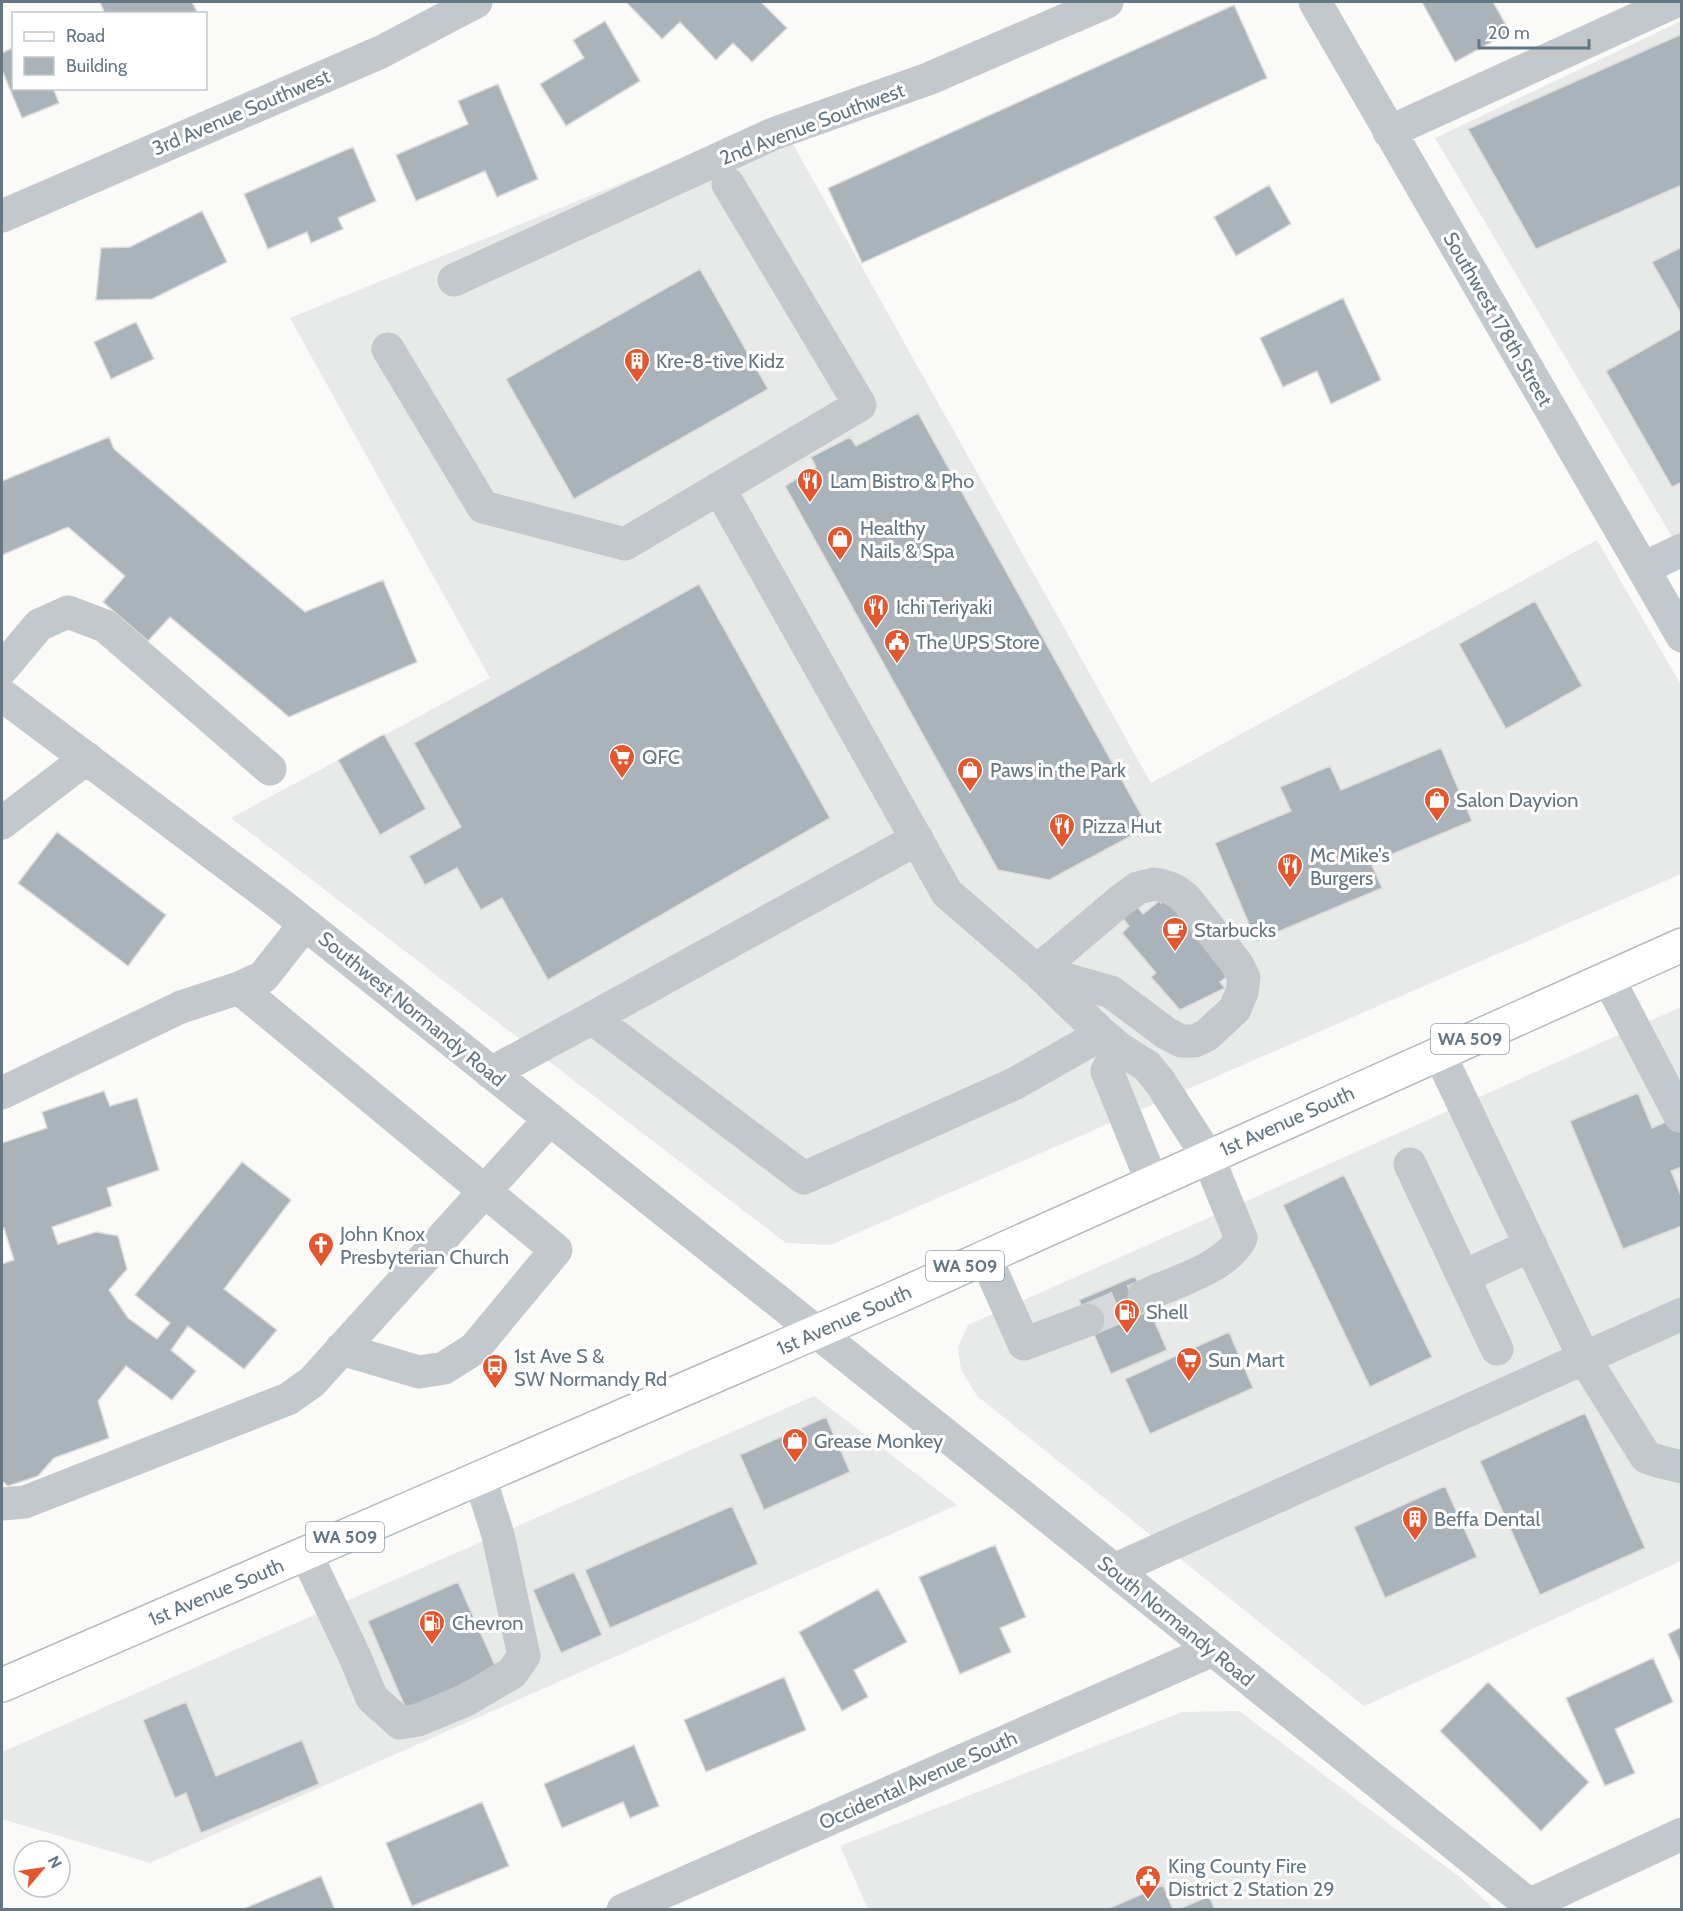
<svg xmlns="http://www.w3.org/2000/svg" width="1683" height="1911" font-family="Cabin,sans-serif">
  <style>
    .built { fill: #e8e9e9 }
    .building { fill: #aab3b9; stroke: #dcdcda; stroke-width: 1.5 }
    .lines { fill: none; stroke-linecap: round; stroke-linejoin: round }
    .minor-tunnel { stroke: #d5d9db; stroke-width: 33; stroke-dasharray: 33 16; stroke-linecap: butt }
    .major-casing { stroke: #b5babe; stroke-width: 36 }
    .minor { stroke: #c3c8cc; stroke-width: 33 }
    .major { stroke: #fff; stroke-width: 33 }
    .labels { text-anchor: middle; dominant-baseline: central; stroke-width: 6; stroke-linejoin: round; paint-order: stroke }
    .shield { fill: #fff; stroke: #939fa8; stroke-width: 1.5 }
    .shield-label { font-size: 18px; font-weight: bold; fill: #657683 }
    .street-label { font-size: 20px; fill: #657683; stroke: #fff }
    .poi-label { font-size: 20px; fill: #657683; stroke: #fff; text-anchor: start }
  </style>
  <rect width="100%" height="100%" fill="#fafaf8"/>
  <path class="built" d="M1681,21V552L1435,138Z
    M779,119L1151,783L1597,540L1681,685V874L830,1245L786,1243L231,818L490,678L290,318Z
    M1681,1007V1561L1364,1706L977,1396L961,1369L958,1347L968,1325Z
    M814,1396L957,1505L150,1863L2,1819V1752Z
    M1239,1711L1461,1878L1494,1909H868L840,1846L1182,1712Z"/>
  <path class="building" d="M100,2H192L198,14H105Z
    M626,2H761L787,28L752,62L733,43L716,60L680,22L662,39Z
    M1422,2H1493L1510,32L1455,62Z
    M1234,5L1267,78L862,263L828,188Z
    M605,21L640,81L566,126L540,84L584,58L573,40Z
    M1682,34V185L1536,249L1468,129Z
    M14,47V88H53L59,103L22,118L2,70V53Z
    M498,84L538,179L497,197L485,171L416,201L396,155L468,124L458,101Z
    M353,147L376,201L338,218L343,229L311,243L307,232L268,249L244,194Z
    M1269,185L1291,224L1236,256L1214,217Z
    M202,211L227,262L152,299L96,300L101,248L130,247Z
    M1682,247V315L1652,262Z
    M700,269L768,389L574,499L506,379Z
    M1343,298L1381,380L1331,404L1317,371L1283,387L1260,338Z
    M136,322L154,359L111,379L94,342Z
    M1682,328V482L1672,487L1606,371Z
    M918,413L1148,827L1049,880L998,870L785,486L816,467L811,457L850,437L856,446Z
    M109,437L114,449L305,612L383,580L417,662L289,717L170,617L148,641L103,602L125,576L68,527L2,555V481Z
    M699,584L830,818L548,980L502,898L481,910L457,868L425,885L409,856L461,827L414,743Z
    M1535,601L1582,686L1506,729L1459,644Z
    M384,734L426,809L380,835L338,760Z
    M1441,748L1472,821L1371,863L1382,888L1256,941L1215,843L1291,811L1280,787L1330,766L1341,790Z
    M57,832L166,915L128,966L18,883Z
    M1166,899L1230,974L1220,982L1225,988L1180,1010L1151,977L1156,973L1122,933L1129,926L1122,917L1136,905L1143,914L1159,901L1161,903Z
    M104,1091L110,1106L137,1098L159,1170L107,1188L112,1206L52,1227L58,1244L96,1232L118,1236L127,1269L109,1290L128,1318L157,1339L170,1323L135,1295L242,1162L291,1200L224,1289L277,1330L244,1369L188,1326L171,1350L196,1371L172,1400L126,1366L98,1401L109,1438L54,1458L38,1476L8,1486L2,1481V1264L14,1260L4,1228L2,1229V1143L47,1128L42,1112Z
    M1638,1093L1652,1128L1682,1115V1167L1671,1171L1682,1198V1226L1623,1249L1570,1121Z
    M1344,1175L1432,1357L1370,1387L1283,1205Z
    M1135,1276L1167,1350L1111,1374L1079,1300Z
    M1229,1332L1253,1388L1150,1434L1125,1379Z
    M1585,1413L1645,1548L1540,1595L1480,1461Z
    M826,1417L850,1472L764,1510L740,1455Z
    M1445,1486L1477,1557L1385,1598L1354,1527Z
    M732,1506L758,1564L610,1628L585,1570Z
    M995,1545L1026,1617L1000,1628L1011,1652L960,1674L919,1577Z
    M574,1572L602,1635L561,1653L533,1590Z
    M458,1582L497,1670L406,1709L368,1621Z
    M878,1589L907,1642L854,1670L868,1697L842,1711L799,1632Z
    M1682,1627V1665L1668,1634Z
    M1653,1658L1673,1702L1615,1729L1635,1773L1605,1786L1566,1698Z
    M784,1677L806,1730L706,1772L684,1720Z
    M1488,1682L1589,1782L1541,1831L1440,1731Z
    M186,1702L216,1776L302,1740L319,1784L201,1833L186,1793L175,1798L143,1720Z
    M634,1745L659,1806L630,1818L623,1802L562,1828L544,1784Z
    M482,1802L509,1866L412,1906L386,1843Z
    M321,1876L335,1910H241Z
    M1163,1885L1173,1910H1105Z
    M1209,1896L1215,1910H1177Z"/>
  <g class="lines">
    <path class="minor-tunnel" d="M1088,1320L1144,1296"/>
    <defs>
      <path id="major" d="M2,1685L890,1300L1682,945"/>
    </defs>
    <use href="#major" class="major-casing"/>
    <path class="minor" d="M1315,2L1682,636
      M1389,132L1674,2
      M2,216L381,52L476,2
      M454,280L773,134L928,79L1107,2
      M388,349L483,507L625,544L860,405L728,184
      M719,488L947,893L1037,971L1102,1034L1120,1049L1147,1066L1160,1082L1208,1157L1241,1238C1228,1267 1172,1283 1144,1296
      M1644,568L1682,550
      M2,669L39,625L68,612L105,626L270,769
      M2,695L280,904L1021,1495L1536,1910
      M2,823L87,758
      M1154,884C1168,886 1177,890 1187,900L1237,964L1244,978L1242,992L1235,1009L1207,1035L1195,1041H1181L1166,1033L1111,992L1037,971L1120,901L1138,888Z
      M1608,978L1680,1116
      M239,988L556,1250L474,1349L444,1368L419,1372L341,1349
      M592,1018L917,839
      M1120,1049L1107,1071L1152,1182
      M1439,1053L1584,1358L1646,1457L1661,1462L1682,1467
      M491,1073L592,1018L804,1178L1014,1084L1102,1034
      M2,1093L181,1007L239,988L263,977L305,924
      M1410,1164L1497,1349
      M985,1256L1024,1344L1088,1320
      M1463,1277L1531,1245
      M2,1504L25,1502L288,1399L312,1382L550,1119
      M306,1554L355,1657L372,1698L400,1723L418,1720L466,1700L512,1673L524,1656L498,1535L480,1478
      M1114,1570L1682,1314
      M1531,1904L1682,1834
      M623,1910L1213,1650"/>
    <use href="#major" class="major"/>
  </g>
  <defs>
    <symbol id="building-pin" viewBox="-11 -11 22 30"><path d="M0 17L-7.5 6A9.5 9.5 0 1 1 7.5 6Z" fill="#e4572e" stroke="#fff"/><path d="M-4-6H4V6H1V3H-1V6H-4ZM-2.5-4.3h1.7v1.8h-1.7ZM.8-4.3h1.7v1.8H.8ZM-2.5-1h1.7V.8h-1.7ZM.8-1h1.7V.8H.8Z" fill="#fff"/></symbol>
    <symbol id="restaurant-pin" viewBox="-11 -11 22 30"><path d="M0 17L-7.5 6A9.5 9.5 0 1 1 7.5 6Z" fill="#e4572e" stroke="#fff"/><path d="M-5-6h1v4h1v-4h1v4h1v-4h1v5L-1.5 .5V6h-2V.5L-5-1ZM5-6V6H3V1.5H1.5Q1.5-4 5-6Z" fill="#fff"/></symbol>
    <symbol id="shop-pin" viewBox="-11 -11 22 30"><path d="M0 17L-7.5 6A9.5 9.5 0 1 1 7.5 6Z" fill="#e4572e" stroke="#fff"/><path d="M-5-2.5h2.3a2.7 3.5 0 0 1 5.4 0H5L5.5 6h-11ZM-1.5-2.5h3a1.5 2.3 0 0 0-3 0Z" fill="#fff"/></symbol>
    <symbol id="civic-pin" viewBox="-11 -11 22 30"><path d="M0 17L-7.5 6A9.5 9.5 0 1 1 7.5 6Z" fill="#e4572e" stroke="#fff"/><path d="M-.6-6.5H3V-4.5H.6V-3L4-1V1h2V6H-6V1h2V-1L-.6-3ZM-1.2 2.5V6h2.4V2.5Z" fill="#fff"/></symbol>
    <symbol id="supermarket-pin" viewBox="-11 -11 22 30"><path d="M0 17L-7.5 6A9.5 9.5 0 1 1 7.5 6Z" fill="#e4572e" stroke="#fff"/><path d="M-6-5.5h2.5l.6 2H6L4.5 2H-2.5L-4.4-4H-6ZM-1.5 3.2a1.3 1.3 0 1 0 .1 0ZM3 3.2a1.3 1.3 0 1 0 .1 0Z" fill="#fff"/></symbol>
    <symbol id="cafe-pin" viewBox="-11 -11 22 30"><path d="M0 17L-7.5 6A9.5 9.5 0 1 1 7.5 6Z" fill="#e4572e" stroke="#fff"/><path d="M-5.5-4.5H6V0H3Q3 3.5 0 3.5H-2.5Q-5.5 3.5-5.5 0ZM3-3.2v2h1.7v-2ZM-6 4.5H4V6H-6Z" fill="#fff"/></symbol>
    <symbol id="church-pin" viewBox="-11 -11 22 30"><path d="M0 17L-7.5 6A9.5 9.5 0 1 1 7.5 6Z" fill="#e4572e" stroke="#fff"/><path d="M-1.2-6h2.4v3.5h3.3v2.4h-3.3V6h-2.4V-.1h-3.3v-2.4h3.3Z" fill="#fff"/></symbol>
    <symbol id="fuel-pin" viewBox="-11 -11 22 30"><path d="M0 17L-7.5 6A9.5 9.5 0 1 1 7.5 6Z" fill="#e4572e" stroke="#fff"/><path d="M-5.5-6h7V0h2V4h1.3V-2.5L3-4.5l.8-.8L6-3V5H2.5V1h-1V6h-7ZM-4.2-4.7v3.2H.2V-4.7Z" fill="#fff"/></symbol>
    <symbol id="bus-pin" viewBox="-11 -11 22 30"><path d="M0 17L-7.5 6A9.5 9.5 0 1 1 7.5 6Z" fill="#e4572e" stroke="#fff"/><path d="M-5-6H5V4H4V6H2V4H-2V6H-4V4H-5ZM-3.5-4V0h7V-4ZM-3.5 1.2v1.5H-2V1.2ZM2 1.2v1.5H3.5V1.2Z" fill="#fff"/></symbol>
  </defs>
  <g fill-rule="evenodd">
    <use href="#building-pin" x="622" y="346" width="30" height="40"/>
    <use href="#restaurant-pin" x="795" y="466" width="30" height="40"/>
    <use href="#shop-pin" x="825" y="524" width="30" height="40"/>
    <use href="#restaurant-pin" x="861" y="592" width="30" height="40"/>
    <use href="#civic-pin" x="882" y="627" width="30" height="40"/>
    <use href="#supermarket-pin" x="607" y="742" width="30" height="40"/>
    <use href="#shop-pin" x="955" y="755" width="30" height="40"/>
    <use href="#shop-pin" x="1422" y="785" width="30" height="40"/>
    <use href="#restaurant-pin" x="1047" y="811" width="30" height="40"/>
    <use href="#restaurant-pin" x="1275" y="851" width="30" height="40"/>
    <use href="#cafe-pin" x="1160" y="915" width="30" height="40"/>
    <use href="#church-pin" x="306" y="1230" width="30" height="40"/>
    <use href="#fuel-pin" x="1112" y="1297" width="30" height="40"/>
    <use href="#supermarket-pin" x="1174" y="1345" width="30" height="40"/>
    <use href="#bus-pin" x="480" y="1352" width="30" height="40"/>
    <use href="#shop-pin" x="780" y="1426" width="30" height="40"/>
    <use href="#building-pin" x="1400" y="1504" width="30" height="40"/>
    <use href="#fuel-pin" x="417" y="1608" width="30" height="40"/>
    <use href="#civic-pin" x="1133" y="1863" width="30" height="40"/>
  </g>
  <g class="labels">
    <g class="shield">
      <rect x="1431" y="1024" width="78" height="30" rx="4.5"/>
      <rect x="926" y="1251" width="78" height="30" rx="4.5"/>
      <rect x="306" y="1522" width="78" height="30" rx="4.5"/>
    </g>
    <g class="shield-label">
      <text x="1470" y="1039">WA 509</text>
      <text x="965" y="1266">WA 509</text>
      <text x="345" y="1537">WA 509</text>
    </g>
    <g class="street-label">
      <text transform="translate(241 112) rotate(-23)">3rd Avenue Southwest</text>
      <text transform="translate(812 124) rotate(-21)">2nd Avenue Southwest</text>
      <text transform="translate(1498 319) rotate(60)">Southwest 178th Street</text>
      <text transform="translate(412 1009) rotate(39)">Southwest Normandy Road</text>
      <text transform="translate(1287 1121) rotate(-24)">1st Avenue South</text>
      <text transform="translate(844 1320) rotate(-24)">1st Avenue South</text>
      <text transform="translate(216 1592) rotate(-23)">1st Avenue South</text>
      <text transform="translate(1176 1621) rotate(39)">South Normandy Road</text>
      <text transform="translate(918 1780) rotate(-24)">Occidental Avenue South</text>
    </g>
    <g class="poi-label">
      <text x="656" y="361">Kre-8-tive Kidz</text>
      <text x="830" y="481">Lam Bistro &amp; Pho</text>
      <text x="860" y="528">Healthy<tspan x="860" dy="23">Nails &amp; Spa</tspan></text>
      <text x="896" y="607">Ichi Teriyaki</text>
      <text x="916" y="642">The UPS Store</text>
      <text x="642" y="757">QFC</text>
      <text x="990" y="770">Paws in the Park</text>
      <text x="1456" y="800">Salon Dayvion</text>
      <text x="1082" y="826">Pizza Hut</text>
      <text x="1310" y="855">Mc Mike's<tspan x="1310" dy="23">Burgers</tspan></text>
      <text x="1194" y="930">Starbucks</text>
      <text x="340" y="1234">John Knox<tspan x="340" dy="23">Presbyterian Church</tspan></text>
      <text x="1146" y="1312">Shell</text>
      <text x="514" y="1356">1st Ave S &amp;<tspan x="514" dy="23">SW Normandy Rd</tspan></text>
      <text x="1208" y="1360">Sun Mart</text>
      <text x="814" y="1441">Grease Monkey</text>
      <text x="1434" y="1519">Beffa Dental</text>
      <text x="452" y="1623">Chevron</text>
      <text x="1168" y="1866">King County Fire<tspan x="1168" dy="23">District 2 Station 29</tspan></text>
    </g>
  </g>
  <rect width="1683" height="1911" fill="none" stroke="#657683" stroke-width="6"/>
  <rect x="12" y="12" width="195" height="78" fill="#ffffff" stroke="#c1c8cd" stroke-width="1.5"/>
  <rect x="24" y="32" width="30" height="9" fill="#ffffff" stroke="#c1c8cd" stroke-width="1.5"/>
  <text x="66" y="42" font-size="18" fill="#657683">Road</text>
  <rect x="24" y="57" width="30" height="18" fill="#aab3b9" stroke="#c1c8cd" stroke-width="1.5"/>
  <text x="66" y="72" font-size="18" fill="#657683">Building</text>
  <g transform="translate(42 1869) rotate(61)"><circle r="28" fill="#ffffff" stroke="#c1c8cd" stroke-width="1.5"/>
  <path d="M0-4.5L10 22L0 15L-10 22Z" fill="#e4572e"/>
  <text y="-9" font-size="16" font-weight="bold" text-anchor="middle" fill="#657683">N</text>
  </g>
  <path d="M1479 39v9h110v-9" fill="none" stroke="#657683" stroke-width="3"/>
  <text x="1488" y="39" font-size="18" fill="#657683" stroke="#ffffff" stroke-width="4.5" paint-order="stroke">20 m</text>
</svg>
